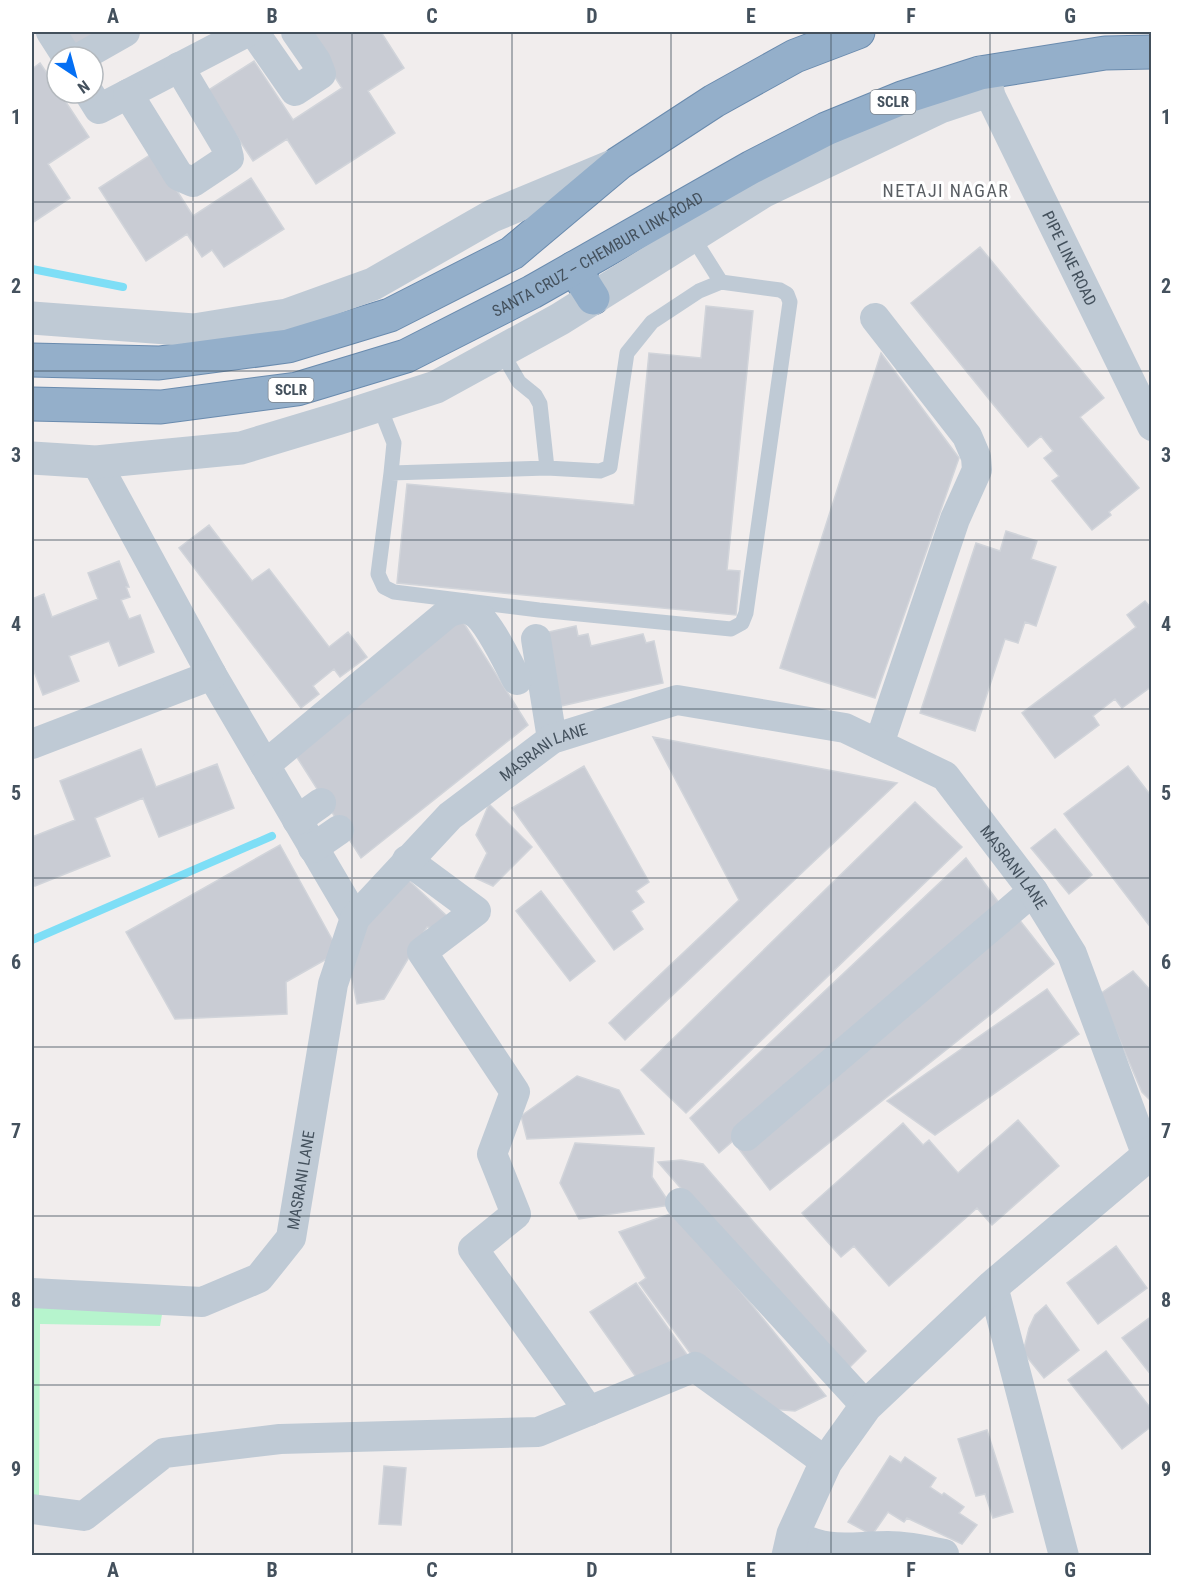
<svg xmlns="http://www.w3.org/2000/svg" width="1183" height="1587" font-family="'Roboto Condensed',sans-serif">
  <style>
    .green { fill: #b6f4cd }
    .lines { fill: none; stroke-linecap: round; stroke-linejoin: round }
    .stream { stroke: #7edef6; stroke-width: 8 }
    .building { fill: #c9ccd4; stroke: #d1d4da; stroke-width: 1.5 }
    .trunk-casing { stroke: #6a8bae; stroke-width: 35 }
    .service { stroke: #bfcad5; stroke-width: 15 }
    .minor { stroke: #bfcad5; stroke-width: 30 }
    .tertiary { stroke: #bfcad5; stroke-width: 33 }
    .trunk { stroke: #94afca; stroke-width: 33 }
    .grid { fill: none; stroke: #44515d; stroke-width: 1.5; stroke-opacity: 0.55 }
    .labels { text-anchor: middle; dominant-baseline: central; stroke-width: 6; stroke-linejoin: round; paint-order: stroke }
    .shield { fill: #fff; stroke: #7c858e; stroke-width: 1.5 }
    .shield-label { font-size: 15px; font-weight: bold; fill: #44515d }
    .street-label { font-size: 16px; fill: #44515d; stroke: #fff }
    .neighbourhood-label { font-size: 18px; letter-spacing: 1.5px; fill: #595e63; stroke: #fff }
    .neatline { fill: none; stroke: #44515d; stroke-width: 2 }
    .grid-label { font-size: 20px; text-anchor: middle; font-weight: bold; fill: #44515d }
  </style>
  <rect width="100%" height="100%" fill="#f1eded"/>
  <path class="green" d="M32,1293L164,1303L160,1326L40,1324L39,1498H32Z"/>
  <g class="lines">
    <path class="stream" d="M32,269L123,287
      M32,940L272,836"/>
  </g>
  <path class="building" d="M62,32H110L75,53Z
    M311,32H381L404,68L368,91L395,133L316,184L287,139L253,161L207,91L254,61L293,120L342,88L307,34Z
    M40,63L57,88V93H60L89,137L48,164L70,198L32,223V69Z
    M153,153L193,216L251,178L284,229L224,267L212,250L202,257L187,234L146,261L99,188Z
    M980,247L1104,398L1080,417L1139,488L1109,512L1111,515L1092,530L1052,481L1059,476L1044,458L1053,451L1041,436L1028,447L911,303Z
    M706,306L753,311L727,570L740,571L736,615L397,583L407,484L634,505L649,353L701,358Z
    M881,353L959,458L875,698L780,668Z
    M209,525L252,581L269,569L329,647L348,632L367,657L340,677L334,669L313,686L319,694L301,708L179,548Z
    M1006,531L1037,541L1031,559L1056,567L1036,626L1025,622L1018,643L1005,639L975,731L920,713L976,543L1000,551Z
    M119,561L129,587H126L130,597L121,600L129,619L140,615L154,652L119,666L109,641L69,656L79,681L43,695L32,666V599L44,594L52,617L98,599L88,573Z
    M1145,601L1152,609V686L1122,708L1115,699L1093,716L1099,725L1055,758L1022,713L1136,627L1127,615Z
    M460,617L528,725L361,858L291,748Z
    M576,626L578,636L588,634L591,646L643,634L646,643L654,641L663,683L561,706L544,633Z
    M653,737L897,783L625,1040L609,1023L739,900Z
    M141,749L156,787L217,764L234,808L159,837L143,798L95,818L110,856L35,886L32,878V837L75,820L60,781Z
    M584,766L649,882L636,891L644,902L631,911L643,929L614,950L512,808Z
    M1128,766L1152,797V929L1064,814Z
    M915,802L962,847L686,1113L641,1070Z
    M489,804L532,847L493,886L475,878L487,853L476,835Z
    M1055,829L1092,875L1069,894L1031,848Z
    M280,845L339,952L286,982L287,1014L175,1019L126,932Z
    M966,858L1002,907L719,1153L690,1118Z
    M404,876L448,917L437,929L427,927L384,999L357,1004L349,963L376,906Z
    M541,891L595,961L570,981L516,911Z
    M1014,913L1054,964L770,1190L739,1149Z
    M1133,971L1152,992V1102L1142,1092L1100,994Z
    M1047,989L1079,1034L935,1135L887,1101Z
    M577,1076L619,1090L644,1134L527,1139L521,1116Z
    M1018,1120L1059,1166L992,1225L977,1208L889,1286L854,1246L841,1257L802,1213L903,1123L923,1145L929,1140L958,1173Z
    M575,1143L654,1148L652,1177L671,1205L579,1219L560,1183Z
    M681,1160L703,1164L866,1351L843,1374L658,1162Z
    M676,1212L826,1396L795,1411L770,1409L696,1361L639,1283L646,1278L619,1232Z
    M1116,1246L1147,1288L1098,1324L1067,1283Z
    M636,1283L688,1356L641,1384L590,1312Z
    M1046,1305L1079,1350L1044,1378L1023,1352L1029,1328L1035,1315Z
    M1152,1316V1376L1122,1338Z
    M1106,1351L1152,1410V1426L1122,1449L1068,1380Z
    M987,1430L1013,1512L993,1518L985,1494L976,1496L958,1439Z
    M890,1456L901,1463L905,1457L936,1478L930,1487L942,1495L944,1493L964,1507L959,1513L977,1525L962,1544L907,1518L904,1522L888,1512L872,1535L848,1522Z
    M384,1466L406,1468L401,1525L379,1524Z"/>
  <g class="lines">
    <defs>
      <g id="trunk">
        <path d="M574,268L593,298"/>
        <path d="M32,360L159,363L288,346L390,315L512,253L619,163L714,101L795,56L858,32"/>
        <path id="s3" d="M32,404L161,407L297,389L406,356L532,292L752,167L826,129L902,98L980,73L1105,53L1152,52"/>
      </g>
    </defs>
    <use href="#trunk" class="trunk-casing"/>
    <path class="service" d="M692,236L721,282
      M721,282L780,290L787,294L790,302L746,613L742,623L731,629L539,610L394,592L384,587L378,574L391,473L547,468L600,471L610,467L627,353L652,322L699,291Z
      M501,351L519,382L535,395L540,404L547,468
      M379,405L394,443L391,473"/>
    <g class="minor">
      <path d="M51,32L67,57"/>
      <path d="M254,32L295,91L321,74L316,61L296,32"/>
      <path d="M81,57L125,32"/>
      <path id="s1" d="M988,91L1152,426"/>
      <path d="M89,93L99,109L247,32"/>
      <path d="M128,94L179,176L193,182L229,158L226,146L179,67"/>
      <path d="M875,318L967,436L976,457L977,470L955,519L879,744"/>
      <path d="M96,462L212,675L355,918"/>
      <path d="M536,639L552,739"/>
      <path d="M32,744L212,675"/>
      <path d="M265,765L449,612C457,610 464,606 472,611C487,618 508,663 517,680"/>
      <path d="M297,820L321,803"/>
      <path d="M313,848L339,830"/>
      <path d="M407,860L476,911L422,952L515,1092L492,1154L516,1214L473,1249L589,1411"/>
      <path d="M746,1136L1033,891"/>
      <path d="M680,1203L866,1406"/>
      <path d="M993,1286L1064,1556"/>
      <path id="s2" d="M32,1293L202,1302L259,1278L291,1238L333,984L355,918L450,816L552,739L677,700L845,728L945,776L1033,891L1072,954L1147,1156"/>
      <path d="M32,1509L84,1516L164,1453L280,1439L538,1432L695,1367L826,1462"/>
      <path d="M793,1534C829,1554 850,1546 888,1546C907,1546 926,1550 944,1554"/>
    </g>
    <path class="tertiary" d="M32,318L194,330L287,315L373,284L492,216L610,167
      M32,458L96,462L241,448L337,419L436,387L560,319L764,191L940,107L988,91L980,73
      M788,1556L793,1534L826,1462L866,1406L993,1286L1152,1152"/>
    <use href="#trunk" class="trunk"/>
  </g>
  <path class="grid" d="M193,32V1556M352,32V1556M512,32V1556M671,32V1556M831,32V1556M990,32V1556M32,202H1152M32,371H1152M32,540H1152M32,709H1152M32,878H1152M32,1047H1152M32,1216H1152M32,1385H1152"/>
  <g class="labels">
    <g class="shield">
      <rect x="870.5" y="90" width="45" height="24" rx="4.5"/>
      <rect x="268.5" y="378" width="45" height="24" rx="4.5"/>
    </g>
    <g class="shield-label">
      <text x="893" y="102">SCLR</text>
      <text x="291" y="390">SCLR</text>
    </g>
    <g class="street-label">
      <text stroke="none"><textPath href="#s3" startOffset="597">SANTA CRUZ – CHEMBUR LINK ROAD</textPath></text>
      <text stroke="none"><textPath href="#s1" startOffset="186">PIPE LINE ROAD</textPath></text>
      <text stroke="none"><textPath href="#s2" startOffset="864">MASRANI LANE</textPath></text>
      <text stroke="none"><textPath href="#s2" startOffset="1404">MASRANI LANE</textPath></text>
      <text stroke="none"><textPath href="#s2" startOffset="342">MASRANI LANE</textPath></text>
    </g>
    <g class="neighbourhood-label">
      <text x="946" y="190">NETAJI NAGAR</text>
    </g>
  </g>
  <rect width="1183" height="1587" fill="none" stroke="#ffffff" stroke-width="66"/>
  <g transform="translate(75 75) rotate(144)"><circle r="28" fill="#ffffff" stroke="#b4b9be" stroke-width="1.5"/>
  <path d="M0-4.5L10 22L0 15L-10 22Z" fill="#046ff4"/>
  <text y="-9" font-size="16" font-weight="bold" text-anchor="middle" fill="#44515d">N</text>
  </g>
  <rect x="33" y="33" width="1117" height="1521" class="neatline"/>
  <g class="grid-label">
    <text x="113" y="23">A</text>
    <text x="272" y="23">B</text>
    <text x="432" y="23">C</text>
    <text x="592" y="23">D</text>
    <text x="751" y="23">E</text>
    <text x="911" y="23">F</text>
    <text x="1070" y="23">G</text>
    <text x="16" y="124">1</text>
    <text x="1166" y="124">1</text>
    <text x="16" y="293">2</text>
    <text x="1166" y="293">2</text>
    <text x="16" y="462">3</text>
    <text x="1166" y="462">3</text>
    <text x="16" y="631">4</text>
    <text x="1166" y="631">4</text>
    <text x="16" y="800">5</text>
    <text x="1166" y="800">5</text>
    <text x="16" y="969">6</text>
    <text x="1166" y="969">6</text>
    <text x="16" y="1138">7</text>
    <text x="1166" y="1138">7</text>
    <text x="16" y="1307">8</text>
    <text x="1166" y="1307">8</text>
    <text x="16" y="1476">9</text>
    <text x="1166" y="1476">9</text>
    <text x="113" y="1577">A</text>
    <text x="272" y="1577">B</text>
    <text x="432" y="1577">C</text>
    <text x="592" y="1577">D</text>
    <text x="751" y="1577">E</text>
    <text x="911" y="1577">F</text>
    <text x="1070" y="1577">G</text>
  </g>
</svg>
